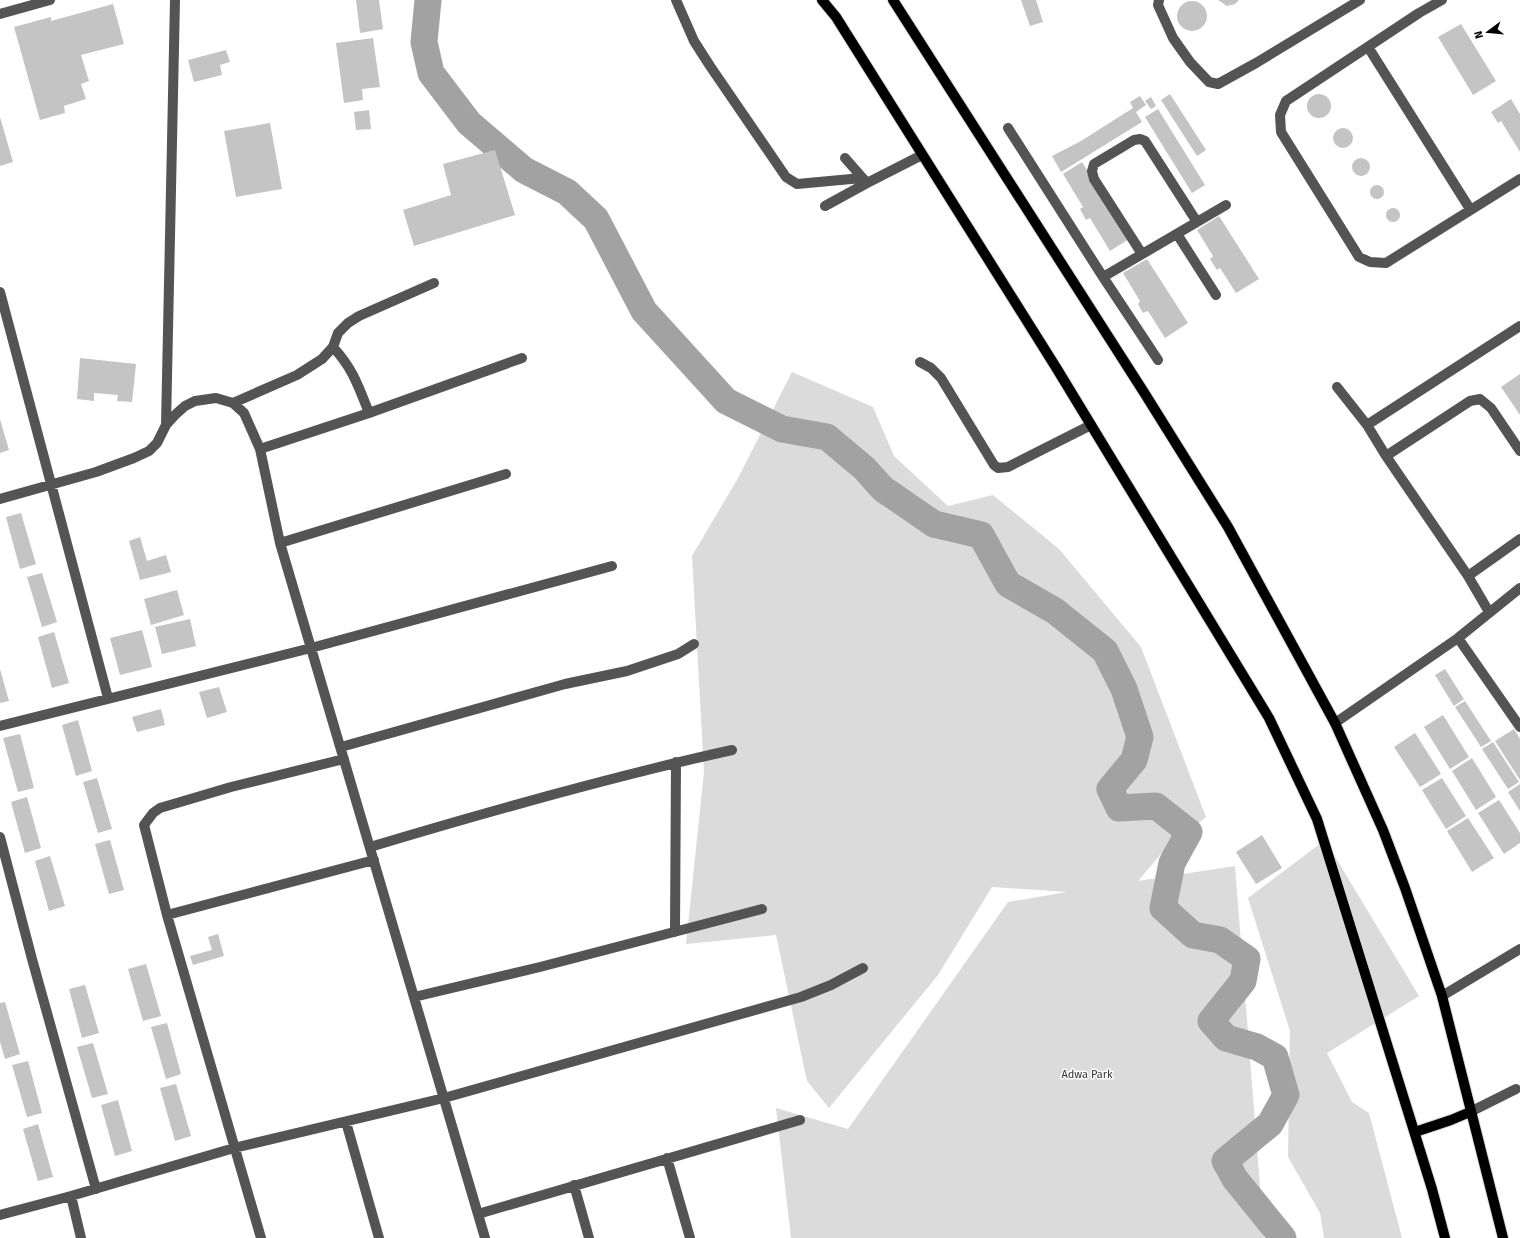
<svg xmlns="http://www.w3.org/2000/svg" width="1520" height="1238" font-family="'Fira Sans',sans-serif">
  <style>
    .green { fill: #dbdbdb }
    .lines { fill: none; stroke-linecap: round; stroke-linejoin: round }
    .river { stroke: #a2a2a2; stroke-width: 27 }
    .building { fill: #c4c4c4 }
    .major-casing { stroke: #dbdbdb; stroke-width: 12 }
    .minor { stroke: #545454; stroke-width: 10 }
    .major { stroke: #000; stroke-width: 10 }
    .labels { text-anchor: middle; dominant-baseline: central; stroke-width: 3; stroke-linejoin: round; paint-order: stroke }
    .park-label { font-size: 11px; fill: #323232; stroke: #fff }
  </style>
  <rect width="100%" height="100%" fill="#fff"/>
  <path class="green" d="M792,372L873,407L894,456L948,506L993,495L1059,549L1141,647L1206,817L1160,855L1138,881L1235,866L1264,1238H791L776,1108L848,1129L1008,902L1067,892L992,887L938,975L829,1108L807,1081L776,935L686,944L704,772L692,556L738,478Z
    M1325,840L1419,996L1327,1053L1352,1102L1369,1113L1402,1238H1324L1320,1213L1288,1157L1290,1031L1248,898Z"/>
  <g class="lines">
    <path class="river" d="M428,0L424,42L431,73L469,123L524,170L567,192L596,219L644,311L726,401L782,429L827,437L864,468L883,489L934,524L981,535L1008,584L1055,611L1105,651L1124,689L1140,737L1134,760L1110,789L1119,808L1156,806L1189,832L1172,863L1163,908L1193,935L1220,940L1247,959L1243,981L1211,1021L1226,1038L1257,1047L1275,1057L1286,1095L1270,1124L1225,1161L1235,1179L1283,1238"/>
  </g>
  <path class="building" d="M356,0H379L383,29L360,33Z
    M1021,0H1036L1043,22L1030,26Z
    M1218,0H1239L1235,4L1227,6Z
    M1177 16a15 15 0 1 1 30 0a15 15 0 1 1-30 0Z
    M113,4L124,44L81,55L89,81L81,84L86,99L64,106L65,113L40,120L14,27L51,17V21Z
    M1461,24L1496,81L1473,95L1438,37Z
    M373,38L380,87L362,89L363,100L344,103L336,43Z
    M226,50L230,62L220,65L222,75L194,82L188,60Z
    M1170,94L1206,150L1197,156L1161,100Z
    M1307 106a12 12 0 1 1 24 0a12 12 0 1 1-24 0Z
    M1140,96L1146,105L1136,112L1142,122L1061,172L1052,156L1081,141L1133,108L1130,102Z
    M1151,97L1156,106L1151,109L1145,101Z
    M1511,99L1520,114V152L1501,121L1498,123L1491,112Z
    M1158,109L1205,185L1192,193L1145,117Z
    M369,110L371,129L356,130L354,112Z
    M0,117L13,162L0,166Z
    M270,123L282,189L236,197L224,131Z
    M1333 138a10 10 0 1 1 20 0a10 10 0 1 1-20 0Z
    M495,150L515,215L414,246L403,210L451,195L443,164Z
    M1352 167a9 9 0 1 1 18 0a9 9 0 1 1-18 0Z
    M1082,162L1129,239L1110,251L1090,218L1086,220L1080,209L1083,207L1063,174Z
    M1370 192a7 7 0 1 1 14 0a7 7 0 1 1-14 0Z
    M1386 215a7 7 0 1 1 14 0a7 7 0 1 1-14 0Z
    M1219,216L1259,279L1236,293L1220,268L1217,270L1210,259L1213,256L1197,230Z
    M1147,259L1188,323L1165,338L1148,311L1143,313L1138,304L1140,301L1123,273Z
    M80,358L136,364L132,402L117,401L118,395L94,393V401L77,399Z
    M1520,374V415L1501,387Z
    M0,419L9,450L0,453Z
    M21,513L36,564L20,569L6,517Z
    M140,537L147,561L166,555L171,572L140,580L129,541Z
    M42,573L57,622L42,627L27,577Z
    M177,590L184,615L151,625L144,599Z
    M190,619L196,646L162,654L155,627Z
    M142,630L152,667L120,675L110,638Z
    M54,632L69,683L52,688L38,637Z
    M0,669L9,701L0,703Z
    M1445,669L1464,699L1454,706L1435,675Z
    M219,687L227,712L207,718L199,692Z
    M1465,701L1491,741L1481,747L1455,707Z
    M161,709L165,725L137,732L132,717Z
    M1443,715L1469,757L1450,769L1424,727Z
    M78,720L92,771L76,776L62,725Z
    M1514,729L1520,739V780L1495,741Z
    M1415,733L1441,774L1420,787L1394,747Z
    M20,734L34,788L18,792L3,738Z
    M1493,742L1519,782L1508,789L1482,749Z
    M1472,758L1496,797L1476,810L1452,771Z
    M97,778L112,829L98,833L83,782Z
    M1442,778L1466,816L1446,829L1422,790Z
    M1520,784V811L1508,792Z
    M27,797L41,848L25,853L11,802Z
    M1499,800L1520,833V843L1504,854L1478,813Z
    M1468,818L1494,858L1472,872L1447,831Z
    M1262,835L1282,868L1256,884L1236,852Z
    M110,840L124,890L109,894L95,844Z
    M50,856L65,906L49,911L35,861Z
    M218,934L224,956L193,965L190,956L212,950L208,937Z
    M146,964L161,1016L143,1021L128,969Z
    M85,985L99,1033L82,1038L69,989Z
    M5,1002L20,1054L5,1059L0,1042V1003Z
    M167,1023L181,1074L166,1079L151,1027Z
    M93,1043L108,1094L92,1098L77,1047Z
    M28,1061L42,1113L27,1117L12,1065Z
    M176,1084L191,1136L175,1141L160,1088Z
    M118,1100L132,1151L115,1156L101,1105Z
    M38,1124L53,1177L38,1181L23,1129Z"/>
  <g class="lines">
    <defs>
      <path id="major" d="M822,0L836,17L1057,369L1269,718L1317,819L1432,1189L1445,1238
        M893,0L1145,394L1228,527L1335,723L1383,830L1405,888L1442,996L1503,1238
        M1415,1132L1451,1120L1470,1112"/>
    </defs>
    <use href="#major" class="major-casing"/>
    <path class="minor" d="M676,0L694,41L710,66L786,177L797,184L862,178
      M1159,0L1158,5L1173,38L1190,62L1209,82L1218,84L1256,63L1360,0
      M1442,0L1419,13L1286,101L1280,115L1281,132L1359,257L1370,262L1386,263L1520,179
      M0,14L50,0
      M1368,47L1470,209
      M1008,128L1103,277L1158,360
      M845,158L867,183L922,155
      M825,206L867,183
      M1177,234L1216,295
      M1142,254L1094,179L1092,171L1094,164L1134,140L1140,139L1145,141L1197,222
      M1103,277L1226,205
      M0,292L108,698
      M333,347C353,369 358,385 369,413
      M920,362L931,368L941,378L994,465L998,468L1008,467L1091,425
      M1337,387L1367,425L1386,456L1468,576L1489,612
      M233,403L297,375L322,359L333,347L338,333L348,323L359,316L434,283
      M166,425L175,0
      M1367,425L1520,326
      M260,449L369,413L522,358
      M1386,456L1470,401L1480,399L1491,408L1520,451
      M0,499L96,472L134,458L149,451L157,443L166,425L176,414L185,406L195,401L216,398L233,403L244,413L260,449L280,543L485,1238
      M280,543L506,474
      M1468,576L1520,539
      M1458,638L1520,727
      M1335,723L1458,638L1520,588
      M0,726L311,648L612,566
      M341,747L565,684L627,671L678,654L694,644
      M0,837L32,959L96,1189
      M370,847C490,811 610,777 732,750
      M167,915L374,860
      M675,932L676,762
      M1442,996L1520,949
      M414,997L540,967L762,909
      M1470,1112L1516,1089
      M346,1122L379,1238
      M667,1158L690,1238
      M574,1185L589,1238
      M71,1196L81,1238
      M478,1214L800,1120
      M0,1215L71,1196L234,1148L444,1098L801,997L831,985L863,968
      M261,1238L167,915L144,825L153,813L160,808L231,787L344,759"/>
    <use href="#major" class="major"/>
  </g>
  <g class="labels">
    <g class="park-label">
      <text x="1087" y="1074">Adwa Park</text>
    </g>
  </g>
  <g transform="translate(1488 32) rotate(254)" stroke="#ffffff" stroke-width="3" paint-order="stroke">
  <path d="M0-3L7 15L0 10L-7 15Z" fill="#000000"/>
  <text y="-6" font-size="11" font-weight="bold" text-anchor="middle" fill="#000000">N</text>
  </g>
</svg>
